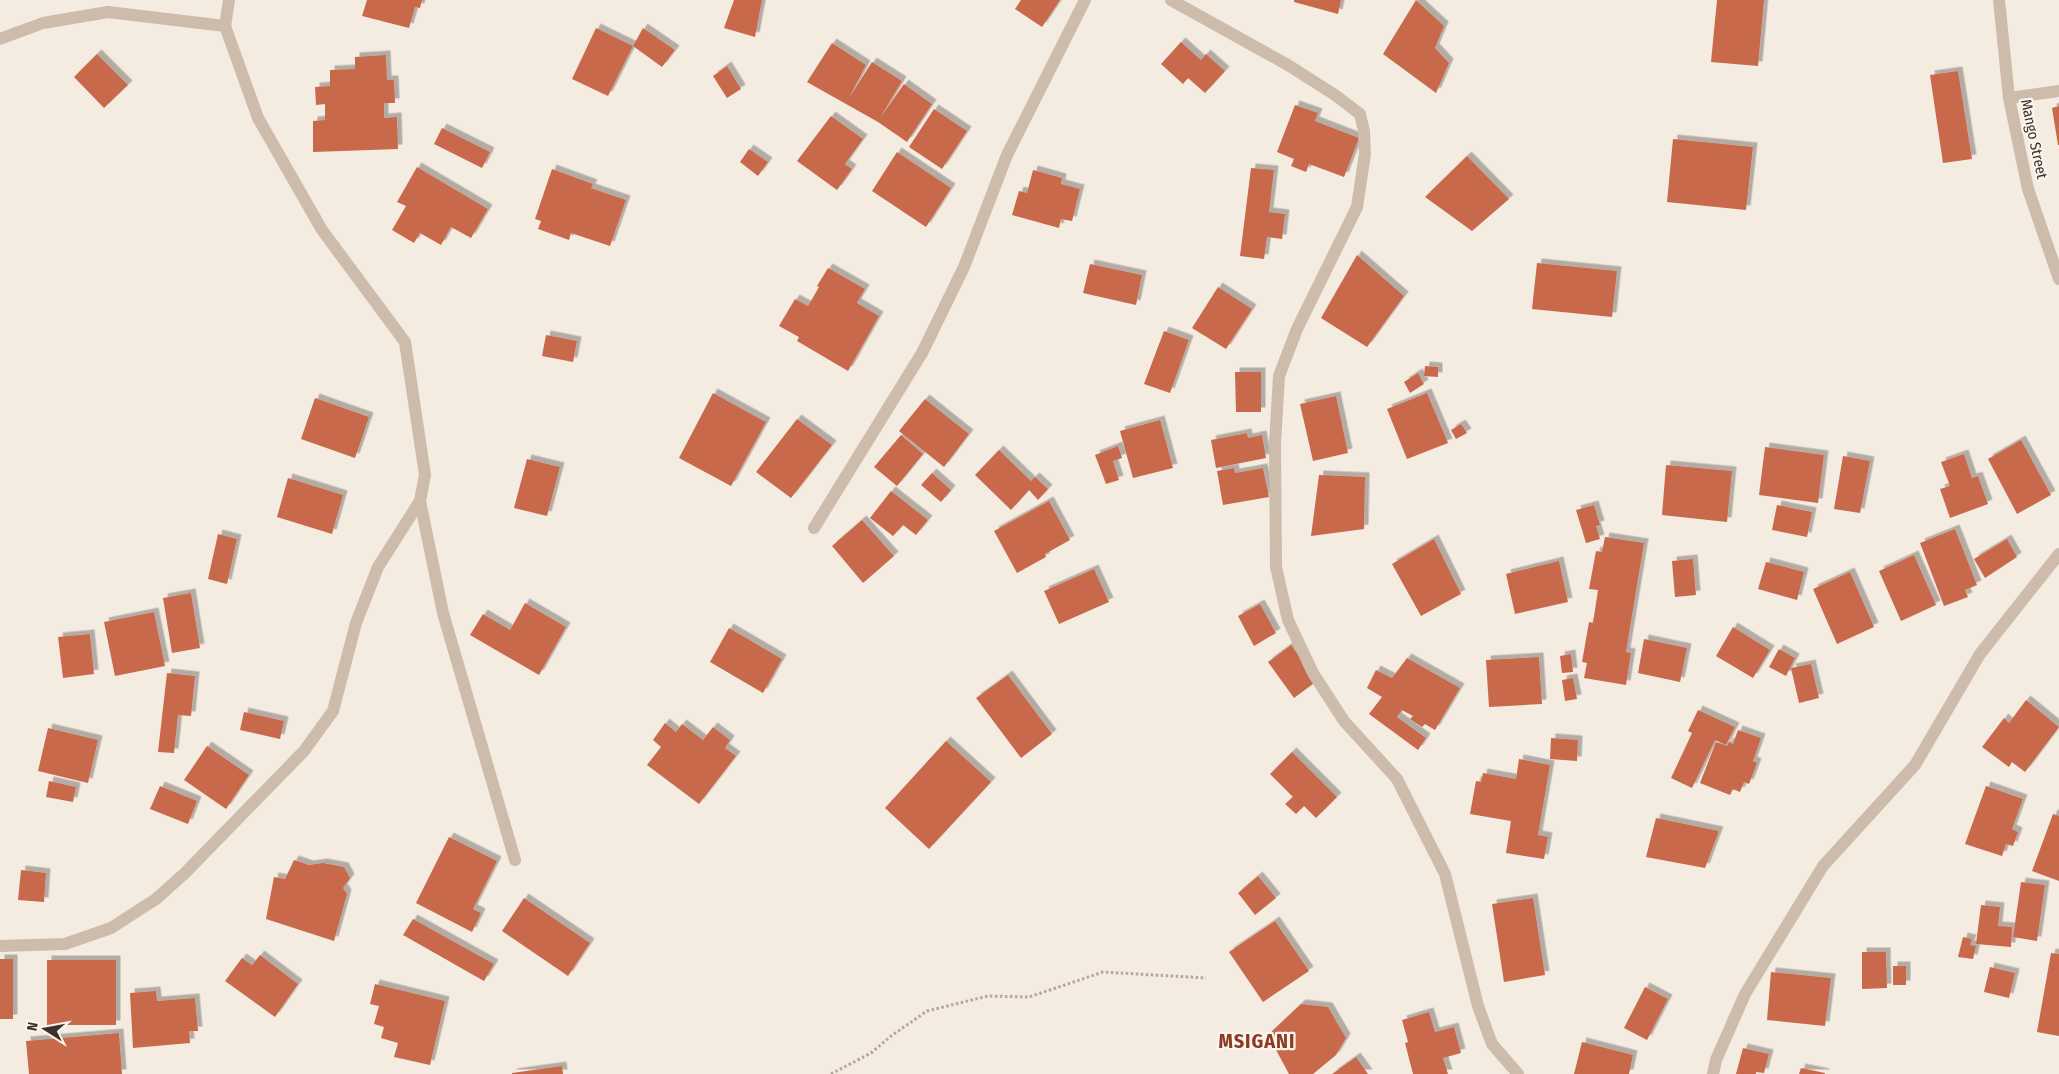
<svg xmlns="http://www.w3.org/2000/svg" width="2059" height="1074" font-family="'Fira Sans Condensed',sans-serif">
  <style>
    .building { fill: #c8694b; filter: url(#shadow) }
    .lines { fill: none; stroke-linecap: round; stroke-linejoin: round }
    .path { stroke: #b9a596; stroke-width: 3; stroke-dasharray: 2.5 2.5; stroke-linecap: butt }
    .minor { stroke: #cdbbac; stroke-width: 12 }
    .labels { text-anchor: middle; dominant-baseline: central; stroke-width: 4.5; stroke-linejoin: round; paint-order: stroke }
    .street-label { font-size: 15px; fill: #3b302b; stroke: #fbf5ee }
    .district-label { font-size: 20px; font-weight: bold; letter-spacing: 1px; fill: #8c3b22; stroke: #fbf5ee }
  </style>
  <defs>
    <filter id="shadow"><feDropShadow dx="4.5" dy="-4.5" stdDeviation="0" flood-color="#0004"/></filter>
  </defs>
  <rect width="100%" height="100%" fill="#f4ebe1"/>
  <path class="building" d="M367,0H422L420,8L415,7L409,28L362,16Z
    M734,0H762L755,37L724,28Z
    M1021,0H1060L1042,27L1015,9Z
    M1294,0H1341L1338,14L1294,2Z
    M1416,0L1444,26L1435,48L1449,63L1436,93L1383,54Z
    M1717,0H1764L1758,66L1711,62Z
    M596,28L633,46L643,28L675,50L662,67L633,46L608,96L572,79Z
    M1181,42L1201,60L1206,54L1225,71L1205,93L1188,78L1183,84L1161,64Z
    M832,43L866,65L849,98L872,62L902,81L880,118L904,84L932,104L907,142L878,122L807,82Z
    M97,54L128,85L104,108L74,77Z
    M386,55L387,80H394L395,103H384V118L397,117L398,149L313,152V121L325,120V104L316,105L315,87L330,86V70L355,69V57Z
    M727,66L741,89L727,98L713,76Z
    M1958,71L1972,159L1943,163L1930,75Z
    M1295,105L1318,113L1315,121L1359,138L1344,177L1309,164L1306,172L1291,166L1294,159L1277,152Z
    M2059,106V145H2058L2052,108Z
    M934,109L967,131L942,169L909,147Z
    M831,116L863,139L845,164L852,169L837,190L797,161Z
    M442,128L490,152L482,168L434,144Z
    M1673,139L1753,147L1746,210L1667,202Z
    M749,149L768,162L758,176L740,162Z
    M897,152L951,188L926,227L872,191Z
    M1467,156L1509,199L1472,231L1425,197Z
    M417,167L488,209L471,238L451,227L441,245L420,233L414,243L392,230L406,206L397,202Z
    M1251,168L1274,170L1269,212L1285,214L1282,239L1267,237L1264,259L1240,256Z
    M552,169L593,184L591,188L626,200L610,246L571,233L569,240L538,229L541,221L535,219Z
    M1033,170L1062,178L1061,184L1080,189L1072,221L1061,219L1059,228L1012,215L1019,191L1027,193Z
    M1357,255L1404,296L1367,347L1321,318Z
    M1537,263L1617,271L1612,317L1532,309Z
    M1090,264L1142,275L1136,305L1083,293Z
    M828,268L865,289L857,303L879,316L848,371L797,341L799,337L779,326L795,299L808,306L819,287L817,286Z
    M1218,287L1252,309L1226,349L1192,328Z
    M1164,331L1189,340L1170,393L1144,384Z
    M546,335L577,341L573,362L542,356Z
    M1425,366L1438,367V377L1424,376Z
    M1235,372H1261V412H1236Z
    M1418,373L1424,384L1410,393L1404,382Z
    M713,393L766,422L731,486L679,458Z
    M1427,393L1448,443L1407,459L1387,409Z
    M1336,396L1348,453L1313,461L1300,404Z
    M315,398L369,417L355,458L301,439Z
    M925,399L969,434L944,467L899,431Z
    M797,419L832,445L791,498L756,472Z
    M1160,420L1173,468L1133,478L1120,431Z
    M1461,424L1467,433L1456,439L1451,430Z
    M1247,433L1248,438L1262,435L1266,458L1216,468L1211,440Z
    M901,435L923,454L897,486L874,467Z
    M2021,440L2051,495L2017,514L1988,459Z
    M1118,446L1122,458L1113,461L1119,480L1106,484L1095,455Z
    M1765,447L1824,455L1818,503L1759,495Z
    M999,450L1031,481L1035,477L1048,489L1038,500L1029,490L1011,510L975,475Z
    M1964,454L1972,478L1978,476L1988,504L1950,518L1940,489L1950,486L1941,462Z
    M1843,456L1870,461L1860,513L1834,509Z
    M527,459L560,467L547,516L514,508Z
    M1666,465L1732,471L1727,522L1662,515Z
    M1234,468L1235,473L1263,468L1269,497L1223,505L1217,471Z
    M932,473L951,490L941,502L921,485Z
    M1319,475L1365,477L1364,529L1311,536Z
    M288,478L343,495L332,534L277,517Z
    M891,491L928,520L916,535L903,525L893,536L870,518Z
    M1049,501L1070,540L1045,554L1046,557L1017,573L994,531Z
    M1594,505L1600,525L1596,526L1600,539L1586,543L1576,510Z
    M1777,505L1812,512L1807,537L1772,530Z
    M862,520L894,556L863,583L832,546Z
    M1955,529L1977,585L1965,590L1968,597L1944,606L1920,543Z
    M218,534L237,539L227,584L208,579Z
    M1605,537L1644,543L1626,652L1631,653L1626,685L1584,678L1587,663L1582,662L1589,622L1593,623L1598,590L1589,589L1596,551L1602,552Z
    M1434,539L1461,594L1421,616L1392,564Z
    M2007,539L2017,557L1985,578L1974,559Z
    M1914,555L1936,605L1901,621L1879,571Z
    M1693,559L1696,595L1675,597L1672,561Z
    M1559,561L1568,602L1515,614L1506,574Z
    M1766,562L1804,572L1797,600L1758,589Z
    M1094,569L1109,602L1059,624L1044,591Z
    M1850,572L1874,627L1837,644L1813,589Z
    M191,593L200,648L172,653L163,598Z
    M525,603L566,627L539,675L470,635L483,614L510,630Z
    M1260,604L1276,633L1254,646L1238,616Z
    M154,612L165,666L115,676L104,622Z
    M1733,627L1770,650L1753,678L1716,656Z
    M729,628L782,659L763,693L710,662Z
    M90,634L94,674L63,678L58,637Z
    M1644,639L1687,648L1680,682L1638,673Z
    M1291,645L1317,681L1294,698L1268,662Z
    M1779,649L1795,658L1786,676L1769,667Z
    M1571,654L1573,672L1562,673L1560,656Z
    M1539,657L1542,704L1489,707L1486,660Z
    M1407,658L1460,688L1435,730L1425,724L1422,727L1410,719L1413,716L1402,710L1397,717L1426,738L1418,750L1369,714L1382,697L1367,688L1376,670L1392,678Z
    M1811,664L1819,698L1799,703L1791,668Z
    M167,673L195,676L191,716L178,715L174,753L158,752Z
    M1008,675L1052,734L1021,758L976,698Z
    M1573,678L1577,699L1565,701L1562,680Z
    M2026,700L2059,727L2025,772L2012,762L2009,767L1982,747L2004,718L2009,723Z
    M1698,710L1735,727L1726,745L1715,740L1692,788L1671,778L1692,733L1688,731Z
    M244,712L284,721L280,739L240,730Z
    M665,723L676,732L682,724L703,740L713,727L730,740L725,748L736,756L699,804L647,765L661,747L653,740Z
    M48,728L98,740L88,783L38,771Z
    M1738,730L1761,738L1753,761L1757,763L1749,784L1744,782L1740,792L1733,789L1730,795L1700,783L1716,742L1727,746L1729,742L1733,744Z
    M1551,738L1578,740L1577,761L1550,759Z
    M946,741L991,782L929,849L885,808Z
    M207,746L249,775L226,809L184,780Z
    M1292,752L1337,797L1316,818L1304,806L1296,814L1285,804L1293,797L1270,774Z
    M1519,759L1550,765L1538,835L1548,837L1544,859L1506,853L1511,821L1470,814L1476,781L1481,782L1483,773L1516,779Z
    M49,781L76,787L73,802L46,797Z
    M160,786L197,801L188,824L150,809Z
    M1986,786L2023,799L2012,829L2018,832L2013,846L2006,844L2002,856L1965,844Z
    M2053,814L2059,816V881L2032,871Z
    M1656,818L1719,831L1705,868L1646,857Z
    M449,837L497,861L473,909L481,913L472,932L416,903Z
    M294,860L309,865L323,863L344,867L350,878L343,888L347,894L334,941L266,919L274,877L285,879Z
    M21,870L46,873L44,902L18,900Z
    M1258,876L1276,898L1255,915L1238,893Z
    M2021,882L2045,885L2037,941L2013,937Z
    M524,898L590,943L568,976L502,931Z
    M1533,898L1545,975L1504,982L1492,904Z
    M1981,905L2000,907L1998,926L2012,927L2011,947L1976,944Z
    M413,919L494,964L484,981L403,935Z
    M1275,921L1309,971L1263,1002L1229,952Z
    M1963,937L1972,939L1970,945L1976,946L1973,959L1958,957Z
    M1862,952H1886L1887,988L1862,989Z
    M2051,953L2059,954V1036L2037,1032Z
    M260,955L298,984L275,1017L225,981L242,958L252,965Z
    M0,959H13V1019H0Z
    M47,960H116V1025H47Z
    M1893,966H1906V985H1893Z
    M1990,967L2015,973L2009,998L1984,992Z
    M1771,972L1831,978L1825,1026L1767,1020Z
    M375,984L445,1001L430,1065L394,1057L398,1043L381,1038L384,1027L374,1024L379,1006L370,1004Z
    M1645,987L1668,999L1647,1040L1624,1028Z
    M156,991L157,1001L195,998L198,1031H189L190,1043L133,1048L130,993Z
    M1301,1004L1328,1007L1346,1038L1336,1055L1313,1074H1289L1268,1035Z
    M1429,1012L1435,1032L1454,1027L1461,1053L1443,1058L1448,1074H1413L1405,1043L1408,1042L1402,1020Z
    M119,1033L122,1074H29L26,1041Z
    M1582,1042L1633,1055L1629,1074H1574Z
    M1743,1048L1769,1054L1764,1073L1756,1072V1074H1736Z
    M1356,1057L1368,1074H1332Z
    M562,1066L563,1074H512V1073Z
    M1801,1068L1825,1073V1074H1799Z"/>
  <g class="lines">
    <path class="path" d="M831,1074L871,1053L891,1036L927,1011L988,996L1029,997L1103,972L1206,978"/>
    <path class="minor" d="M1171,0L1288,65L1335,95L1360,114L1364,131L1365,154L1357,207L1297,329L1279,376L1275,443L1276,567L1288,620L1313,673L1344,721L1397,779L1445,874L1478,1006L1492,1044L1518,1074
      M1999,0L2009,98L2028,189L2059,279
      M0,39L43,23L108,12L225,26
      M2009,98L2059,91
      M420,501L443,613L515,860
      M814,528L922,353L964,267L1007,155L1085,0
      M0,946L65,944L111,928L156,899L185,873L304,751L333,711L356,623L378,567L420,501L425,475L405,342L322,230L258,118L225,26L229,0
      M1713,1074L1716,1060L1745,994L1823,866L1915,765L1980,654L2059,554"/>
  </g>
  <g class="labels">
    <g class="street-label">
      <text transform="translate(2034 139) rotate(78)">Mango Street</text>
    </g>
    <g class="district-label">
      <text x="1257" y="1041">MSIGANI</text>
    </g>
  </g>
  <g transform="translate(45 1029) rotate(281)" stroke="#fbf5ee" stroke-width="4" paint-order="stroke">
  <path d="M0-4L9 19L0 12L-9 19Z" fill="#3b302b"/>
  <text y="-8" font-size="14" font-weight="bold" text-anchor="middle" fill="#3b302b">N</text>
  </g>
</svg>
